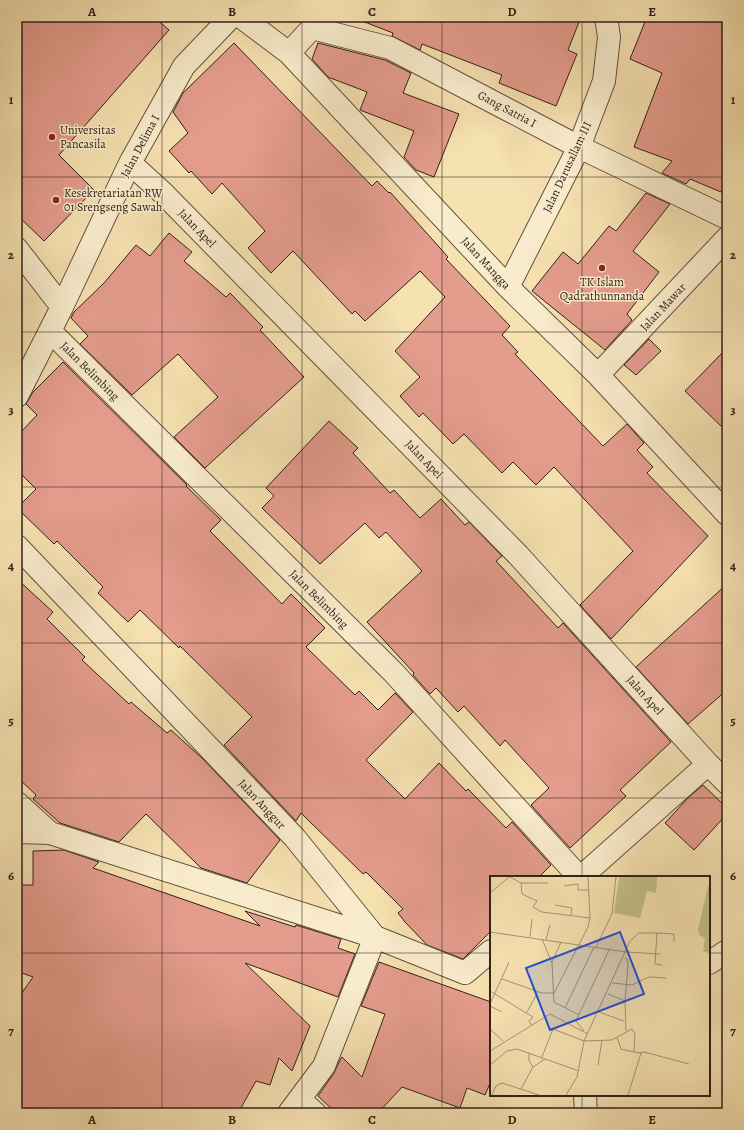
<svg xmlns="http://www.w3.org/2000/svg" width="744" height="1130" font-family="Alegreya,serif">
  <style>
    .building { fill: #e49c8d; stroke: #312118 }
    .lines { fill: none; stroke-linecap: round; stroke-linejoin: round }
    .minor-casing { stroke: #62513e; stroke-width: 24 }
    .minor { stroke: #f9eccc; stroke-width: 22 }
    .grid { fill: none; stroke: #312118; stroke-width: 1; stroke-opacity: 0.55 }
    .poi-dot { fill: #8f2418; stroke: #f9eccc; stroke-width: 1.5 }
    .labels { text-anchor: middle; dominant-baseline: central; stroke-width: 3; stroke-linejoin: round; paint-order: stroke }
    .street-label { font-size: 12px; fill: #312118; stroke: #f9eccc }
    .poi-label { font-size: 12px; fill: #312118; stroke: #f9eccc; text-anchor: start }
    .inset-road { fill: none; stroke: #a79474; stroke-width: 1 }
    .view { fill: #1d4ed8; fill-opacity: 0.15; stroke: #1d4ed8; stroke-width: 2 }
    .inset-edge { fill: none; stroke: #312118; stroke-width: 2 }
    .neatline { fill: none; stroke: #312118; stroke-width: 1.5 }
    .grid-label { font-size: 13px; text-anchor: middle; font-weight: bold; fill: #312118 }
  </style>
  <rect width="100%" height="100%" fill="#f6e1b1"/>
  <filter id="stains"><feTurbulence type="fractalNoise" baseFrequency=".005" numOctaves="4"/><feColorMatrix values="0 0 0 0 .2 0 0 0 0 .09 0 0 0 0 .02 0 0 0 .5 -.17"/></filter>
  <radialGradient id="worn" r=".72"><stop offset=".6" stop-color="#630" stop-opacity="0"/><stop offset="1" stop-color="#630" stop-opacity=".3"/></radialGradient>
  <path class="building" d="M17,17H154L169,30L59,155L94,190L44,241L17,215Z
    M357,17H581L568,50L577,54L556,106L499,83L502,75L422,44L420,50L392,36L393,33L357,19Z
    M647,17H727V177L721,192L690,179L686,184L662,173L672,161L634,147L662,73L630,59Z
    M234,43L372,186L377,181L389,193L390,192L448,257L446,259L510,326L502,335L518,352L515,354L603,446L627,424L644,443L637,450L653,467L647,473L708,536L611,639L580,605L633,551L554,467L536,485L513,462L502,473L464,434L453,444L423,413L419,417L400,396L420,377L395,351L445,297L420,271L365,321L355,311L352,314L293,251L271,273L248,248L265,231L222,183L212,194L191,171L189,173L169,151L188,133L173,112L183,93Z
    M318,43L385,60L411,73L403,93L459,114L434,177L416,170L404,157L414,131L360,110L367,92L328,77L312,59Z
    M646,193L670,204L633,251L659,272L627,314L632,320L605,350L532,291L563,252L578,264L609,226L616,231Z
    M169,233L192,252L184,261L226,297L230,293L263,327L260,330L304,377L205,468L174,437L218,397L178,354L132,395L80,344L88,336L71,318L74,312L104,283L136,245L150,256Z
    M649,339L661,351L636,375L624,365Z
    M727,348V432L685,391Z
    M63,362L187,485L186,486L221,520L210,531L282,604L291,594L325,628L306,647L355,695L359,691L378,710L395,693L413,712L366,760L405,799L439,763L466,791L468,789L506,828L512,822L551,865L539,877H491V931L463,959L427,945L405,922L398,913L403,909L366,872L363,874L301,813L296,821L224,745L252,717L180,646L179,648L140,610L128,622L98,593L103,587L57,541L54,544L17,508L36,489L17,470V436L37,415L26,404L33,392Z
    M329,421L358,448L353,453L390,493L394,490L420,518L441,499L465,525L469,522L502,556L496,561L558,628L563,623L671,742L620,790L626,796L570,848L531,805L549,788L505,740L500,746L464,706L458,712L436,688L430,694L413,675L414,673L367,622L422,571L386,532L379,538L365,523L320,564L262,508L274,496L266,488Z
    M17,579L53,612L47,619L85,657L82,660L129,704L131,702L167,733L171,730L203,759L280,840L247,883L201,868L146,814L119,842L60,823L33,799L36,795L17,777Z
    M727,584V690L688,724L636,667Z
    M703,785L727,808V814L694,850L665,823L688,798Z
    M64,850L99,862L93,868L260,926L245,911L295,927L296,925L341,939L338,948L355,954L338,997L245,963L310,1026L292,1071L279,1058L270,1085L256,1081L238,1113H17V1000L33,977L17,971V885H33V851Z
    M379,962L491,1002V1081L485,1095L467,1088L460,1108L402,1087L378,1113H336L318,1096L334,1073L340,1060L342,1057L362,1077L385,1014L361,1006Z"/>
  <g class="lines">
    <defs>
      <path id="minor" d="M241,17L289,53L508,287L598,375L727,514
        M289,53L312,28L390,48L579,147L727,218
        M130,163L163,193L518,555L708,764L727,783
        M17,249L62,307
        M508,287L579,147L604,81L609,37L606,17
        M50,331L394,673L579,877
        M598,375L727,238
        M17,396L62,307L130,163L184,66L231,17
        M17,546L295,838L375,937
        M17,803L50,833
        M17,832L50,833L375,937L465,973L491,951
        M581,877L708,764
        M709,963L727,951
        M585,1095L586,1113
        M300,1100L315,1113
        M289,1113L324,1066L375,937"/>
    </defs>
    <use href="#minor" class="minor-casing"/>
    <use href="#minor" class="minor"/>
  </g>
  <path class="grid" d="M162,17V1113M302,17V1113M442,17V1113M582,17V877M17,177H727M17,332H727M17,487H727M17,643H727M17,798H727M17,953H491M709,953H727M582,1095V1113"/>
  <g class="poi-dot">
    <circle cx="52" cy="137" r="4"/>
    <circle cx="56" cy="200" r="4"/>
    <circle cx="602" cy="268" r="4"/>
  </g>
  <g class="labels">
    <g class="street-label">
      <text transform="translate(507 109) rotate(28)">Gang Satria I</text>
      <text transform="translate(140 146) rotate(-62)">Jalan Delima I</text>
      <text transform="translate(567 167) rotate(-65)">Jalan Darusallam III</text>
      <text transform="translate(197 228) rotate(46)">Jalan Apel</text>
      <text transform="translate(486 263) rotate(47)">Jalan Mangga</text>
      <text transform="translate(663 307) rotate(-47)">Jalan Mawar</text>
      <text transform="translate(90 371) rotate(45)">Jalan Belimbing</text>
      <text transform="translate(424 459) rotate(46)">Jalan Apel</text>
      <text transform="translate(319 599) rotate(45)">Jalan Belimbing</text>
      <text transform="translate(645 695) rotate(48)">Jalan Apel</text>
      <text transform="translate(262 804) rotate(47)">Jalan Anggur</text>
    </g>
    <g class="poi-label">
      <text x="60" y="130">Universitas<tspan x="60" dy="14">Pancasila</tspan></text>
      <text x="64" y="193">Kesekretariatan RW<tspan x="64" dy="14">01 Srengseng Sawah</tspan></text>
      <text x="602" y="282" text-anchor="middle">TK Islam<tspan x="602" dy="14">Qadrathunnanda</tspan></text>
    </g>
  </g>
  <g transform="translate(490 876)">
    <rect width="220" height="220" fill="#f6e1b1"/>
    <path d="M129,1H167L166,17L157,15L150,42L124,37ZM218,10L220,11V78L213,75L215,62L209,59L208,54Z" fill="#c3c187"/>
    <path class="inset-road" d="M20,1L31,7H58M31,7L32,18L47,25L43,31L52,36L100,42M74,10L88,8V14H98M0,17L19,1M65,29L82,32L81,39M0,56L136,76L170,78M167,57L165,88L172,89M40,61L42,43M52,63L62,87L64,126L89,139M56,64L60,49M106,71L122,38L126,1M135,82L137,83L138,90L135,125L136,155M62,86L71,66M12,103L52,117H64M122,107L142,109L159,101L176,102M0,115L43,141L39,145L42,150M64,117L98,51L100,42L98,1M118,118L135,125M0,128L19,86M0,130L12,136M75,132L104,71M37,136L48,116M109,136L134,145M0,153L13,165M94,155L86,145L120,72M127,161L131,173L144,176M0,175L60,138L98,158M39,177V185L43,191M52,181L63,153L94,165L122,164L142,153L145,158L144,176L151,177M0,189L17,175L27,173L89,195M108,189L112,164M31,213L43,191L55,183M2,219L6,210L12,207L49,219M76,219L87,201L94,165L140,65L149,57H167L184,58V66M138,219L151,177L154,176L199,188"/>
    <path class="view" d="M130,56L154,118L60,154L36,92Z"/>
    <rect width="220" height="220" class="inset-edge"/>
  </g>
  <rect width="744" height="1130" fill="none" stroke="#f6e1b1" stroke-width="44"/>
  <rect x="22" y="22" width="700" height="1086" class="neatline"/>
  <g class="grid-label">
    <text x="92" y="16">A</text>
    <text x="232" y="16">B</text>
    <text x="372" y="16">C</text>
    <text x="512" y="16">D</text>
    <text x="652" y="16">E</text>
    <text x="11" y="104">1</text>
    <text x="733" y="104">1</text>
    <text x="11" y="259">2</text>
    <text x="733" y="259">2</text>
    <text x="11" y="414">3</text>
    <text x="733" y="414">3</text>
    <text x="11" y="570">4</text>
    <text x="733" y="570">4</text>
    <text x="11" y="725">5</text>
    <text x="733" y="725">5</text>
    <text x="11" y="880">6</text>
    <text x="733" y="880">6</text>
    <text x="11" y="1035">7</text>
    <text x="733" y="1035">7</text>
    <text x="92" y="1124">A</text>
    <text x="232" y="1124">B</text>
    <text x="372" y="1124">C</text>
    <text x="512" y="1124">D</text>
    <text x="652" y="1124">E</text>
  </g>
  <rect width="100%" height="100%" filter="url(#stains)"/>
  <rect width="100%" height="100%" fill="url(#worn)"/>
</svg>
